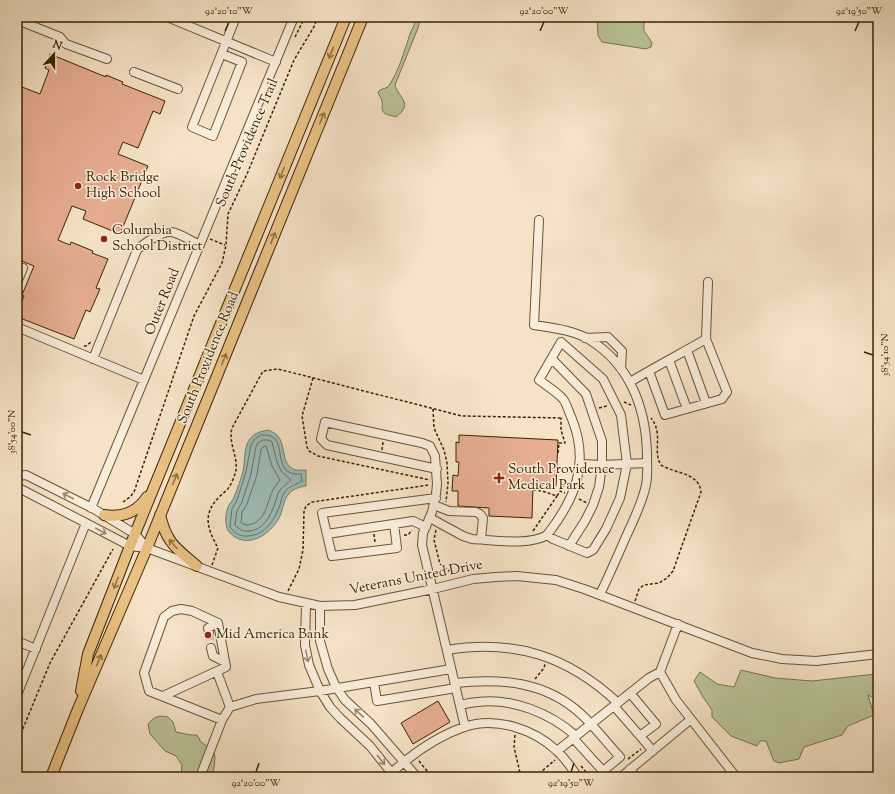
<svg xmlns="http://www.w3.org/2000/svg" width="895" height="794" font-family="'Sorts Mill Goudy',serif">
  <style>
    .green { fill: #bac498; stroke: #7a744c }
    .water { fill: #9dbdba; stroke: #758070 }
    .lines { fill: none; stroke-linecap: round; stroke-linejoin: round }
    .shore { stroke: #6c705e; stroke-width: 1 }
    .building { fill: #e7ae92; stroke: #3a2401 }
    .minor-tunnel { stroke: #d0bd9f; stroke-width: 8; stroke-dasharray: 8 4; stroke-linecap: butt }
    .minor-casing { stroke: #695432; stroke-width: 10 }
    .major-casing { stroke: #3a2401; stroke-width: 12 }
    .path { stroke: #3a2401; stroke-width: 1.5; stroke-dasharray: 3 2; stroke-linecap: butt }
    .minor { stroke: #f9eddb; stroke-width: 8 }
    .major { stroke: #ebc284; stroke-width: 10 }
    .oneway { stroke: #927342 }
    .oneway2 { stroke: #9a886e }
    .ticks { fill: none; stroke: #3a2401; stroke-width: 1.5 }
    .poi-dot { fill: #8f2418; stroke: #f9eddb; stroke-width: 1.5 }
    .labels { text-anchor: middle; dominant-baseline: central; stroke-width: 3; stroke-linejoin: round; paint-order: stroke }
    .street-label { font-size: 14px; fill: #3a2401; stroke: #f9eddb }
    .poi-label { font-size: 14px; fill: #3a2401; stroke: #f9eddb; text-anchor: start }
    .neatline { fill: none; stroke: #3a2401; stroke-width: 1.5 }
    .ticks-label { font-size: 10px; text-anchor: middle; fill: #3a2401 }
  </style>
  <rect width="100%" height="100%" fill="#f6e3c7"/>
  <filter id="stains"><feTurbulence type="fractalNoise" baseFrequency=".005" numOctaves="4"/><feColorMatrix values="0 0 0 0 .2 0 0 0 0 .09 0 0 0 0 .02 0 0 0 .5 -.17"/></filter>
  <radialGradient id="worn" r=".72"><stop offset=".6" stop-color="#630" stop-opacity="0"/><stop offset="1" stop-color="#630" stop-opacity=".3"/></radialGradient>
  <path class="green" d="M415,17H421L418,28L395,85C399,99 414,103 396,117C390,115 382,115 382,108C382,106 383,104 382,101C381,97 379,96 378,92L380,90L388,87C399,71 404,52 410,34C412,28 416,25 415,17Z
    M597,17H645C642,34 645,30 652,43L651,47L646,49L602,42L598,36Z
    M741,670L775,678L812,681L876,674L878,672V700L868,695L874,715L848,726L842,735L804,747L799,759L779,763L774,761L766,741H760L757,746L731,736L712,717V710L703,697L694,681L700,672L717,684L734,687Z
    M160,716L168,717L173,722L176,732C183,733 190,736 197,735L201,742L214,751L215,758L213,777H181L182,765L176,756L165,751L150,734L148,724L154,718Z"/>
  <path class="water" d="M269,430C272,432 275,433 277,435C286,443 281,464 293,469C297,471 302,470 306,470V486C299,487 292,489 288,495C283,501 283,511 279,518C270,535 247,550 230,533C224,527 225,512 229,505C231,502 233,500 234,497C237,489 241,480 243,471C245,462 244,452 247,444C251,434 260,431 269,430Z"/>
  <g class="lines">
    <path class="shore" d="M261,435C286,433 275,457 286,470C290,474 296,474 301,474L302,481C296,485 288,486 284,493C282,496 281,501 280,505C274,520 266,535 248,536C241,537 233,533 230,526L232,509L237,500L246,472L251,445L254,440Z
      M263,440H268L272,442L277,462L281,471L291,480C288,483 283,486 280,490C277,494 277,499 275,503C271,515 264,530 249,531C243,532 239,529 235,525L237,511L242,502L251,474L256,447L258,443Z
      M266,446L272,466L280,480C278,483 276,485 274,488C266,502 267,524 246,525L241,523L242,512L247,504L257,475L261,449Z"/>
  </g>
  <path class="building" d="M50,54L106,77V75L123,82L122,84L165,101L160,114L153,111L138,148L123,142L118,154L148,166L120,234L83,219L86,211L72,206L58,240L70,245L71,242L93,251L92,253L108,259L96,288L100,289L90,312L86,310L74,339L20,318L22,312L18,310L24,296L22,295L34,266L17,259V85L40,94L49,70L45,68Z
    M459,435L558,440L556,486L533,485L532,518L489,516V508L458,506V491H452L453,475L458,476L459,462H456V442L459,443Z
    M438,701L450,722L413,744L401,723Z"/>
  <g class="lines">
    <path class="minor-tunnel" d="M209,632L211,648"/>
    <defs>
      <path id="minor" d="M21,17L20,21L60,37L66,44L107,59
        M167,17L276,62
        M222,54L242,62L213,136L192,127L236,17
        M134,72L178,89
        M539,220L534,325C553,328 573,330 590,340C630,365 646,408 647,454C647,464 648,475 646,485C642,504 633,521 625,539C617,557 609,576 600,594
        M17,283L23,268
        M17,327L144,380
        M585,338L608,337L622,351L621,369
        M706,339L708,282
        M687,350L706,403
        M93,359L137,250C143,244 162,231 171,232C180,233 191,241 200,245
        M552,359L586,394L602,441V465L599,487L593,505L585,521L569,546
        M669,360L687,409
        M630,382C655,367 680,354 706,339L727,392L722,399L665,415L649,371
        M580,464L602,465L647,463
        M437,469L327,445L321,439L325,422L422,443L430,446L435,456L437,484L436,494L432,512L423,533L422,545L465,727
        M17,476L26,475L94,509L135,534L147,548
        M17,487L130,546L147,548L279,597L320,606L355,605L433,589L473,579L496,577L517,576L536,578L556,580L584,589L752,653L782,659L816,661L878,654
        M434,505L449,511L476,512L480,514L483,518L481,539
        M91,508L294,17
        M430,518L463,536L472,539C493,540 530,546 547,535L553,539L587,553L593,550L606,529L620,498L627,464L621,415L603,379L561,342L539,380C547,386 557,392 563,399C567,404 569,413 572,419C590,464 575,499 547,535
        M394,524L397,548L332,556L322,513L436,498
        M327,534L413,521L426,527
        M306,604L305,645L309,665L320,691L330,707L340,718L370,746L394,776
        M320,606V641L328,669L336,687L345,700L371,724L417,777
        M678,624L660,672L676,700L736,777
        M209,632L208,628L218,623
        M17,641L36,649
        M211,648L213,656L225,662
        M447,650C515,639 568,656 618,703
        M217,672L230,707L222,720
        M374,682L377,701L456,688
        M455,683C500,678 545,681 581,714C595,727 607,743 620,757L603,771L573,738
        M630,693L656,724L640,736
        M17,695L86,523
        M163,696L226,667L218,623L192,611L181,609L172,611L164,617L144,673L149,691L222,720L200,777
        M460,705C466,704 472,702 478,702C513,698 550,713 576,736
        M614,706L653,751
        M230,707L256,699L320,691L451,669
        M557,751L649,678L660,672
        M630,769L636,777
        M387,777C408,757 436,737 464,727C495,716 534,729 557,751C565,758 572,769 578,777
        M621,777L690,720"/>
      <path id="major" d="M104,515C122,518 137,512 147,497
        M160,515C167,544 176,548 197,566
        M81,691L88,654L130,546L346,17
        M51,777L78,709L147,548L363,17"/>
    </defs>
    <use href="#minor" class="minor-casing"/>
    <use href="#major" class="major-casing"/>
    <path class="path" d="M295,37L305,17
      M210,239L225,245
      M84,346H86L91,342
      M313,378L302,416L307,447L309,451L318,456L430,480
      M624,402L631,405
      M599,408L607,406
      M433,409L434,428L444,450L447,463L448,483L446,502
      M382,450L383,442
      M558,453L559,443H565L561,430V418
      M533,490L542,491L557,496L560,491L565,493
      M560,491L562,486L567,485
      M579,499L587,503
      M123,502L130,497L134,492L194,316L222,263L226,245L228,214L247,174L294,60L315,25L317,17
      M436,530L434,540L440,564L452,573
      M533,531L557,496
      M374,534L375,542
      M404,535H408L412,530
      M212,565L218,548C207,528 202,514 220,496C223,493 227,491 229,487C232,483 235,475 236,470C238,457 228,442 232,428L263,371L278,369L462,416L563,418
      M288,591L299,569L303,550L304,511L306,506L312,502L429,485
      M635,601L639,589L644,585L659,583L667,578L673,571L701,492C699,472 675,474 661,465C652,451 664,434 651,418
      M535,679L544,668L545,664
      M515,735L514,747L521,777
      M17,743L50,663L113,549
      M628,759L641,749
      M419,761L432,777
      M581,766L590,777
      M535,777L555,760"/>
    <use href="#minor" class="minor"/>
    <use href="#major" class="major"/>
  </g>
  <defs><path id="oneway-shaft" d="M-6 0H5M1.5-3L5.5 0L1.5 3" fill="none" stroke-width="1.6" stroke-linecap="round" stroke-linejoin="round"/></defs>
  <g class="oneway">
    <use href="#oneway-shaft" transform="translate(331 53) rotate(112)"/>
    <use href="#oneway-shaft" transform="translate(322 118) rotate(-68)"/>
    <use href="#oneway-shaft" transform="translate(282 173) rotate(112)"/>
    <use href="#oneway-shaft" transform="translate(273 238) rotate(-68)"/>
    <use href="#oneway-shaft" transform="translate(224 359) rotate(-68)"/>
    <use href="#oneway-shaft" transform="translate(175 479) rotate(-68)"/>
    <use href="#oneway-shaft" transform="translate(173 544) rotate(-132)"/>
    <use href="#oneway-shaft" transform="translate(116 583) rotate(111)"/>
    <use href="#oneway-shaft" transform="translate(99 660) rotate(-67)"/>
  </g>
  <g class="oneway2">
    <use href="#oneway-shaft" transform="translate(68 496) rotate(-153)"/>
    <use href="#oneway-shaft" transform="translate(101 531) rotate(28)"/>
    <use href="#oneway-shaft" transform="translate(307 656) rotate(78)"/>
    <use href="#oneway-shaft" transform="translate(359 713) rotate(-137)"/>
    <use href="#oneway-shaft" transform="translate(381 760) rotate(51)"/>
  </g>
  <path class="ticks" d="M225,31L229,22M540,31L544,22M855,31L859,22M864,352L873,355M22,432L31,435M256,772L259,763M571,772L574,763"/>
  <g class="poi-dot">
    <circle cx="78" cy="186" r="4"/>
    <circle cx="104" cy="239" r="4"/>
    <path d="M497 472h4v4h4v4h-4v4h-4v-4h-4v-4h4z"/>
    <circle cx="208" cy="635" r="4"/>
  </g>
  <g class="labels">
    <g class="street-label">
      <text transform="translate(248 143) rotate(-67)">South Providence Trail</text>
      <text transform="translate(163 302) rotate(-68)">Outer Road</text>
      <text transform="translate(209 358) rotate(-68)">South Providence Road</text>
      <text transform="translate(416 578) rotate(-11)">Veterans United Drive</text>
    </g>
    <g class="poi-label">
      <text x="86" y="178">Rock Bridge<tspan x="86" dy="16">High School</tspan></text>
      <text x="112" y="231">Columbia<tspan x="112" dy="16">School District</tspan></text>
      <text x="508" y="470">South Providence<tspan x="508" dy="16">Medical Park</tspan></text>
      <text x="216" y="635">Mid America Bank</text>
    </g>
  </g>
  <rect width="895" height="794" fill="none" stroke="#f6e3c7" stroke-width="44"/>
  <g transform="translate(54 54) rotate(21)" stroke="#f9eddb" stroke-width="3" paint-order="stroke">
  <path d="M0-3L7 15L0 10L-7 15Z" fill="#3a2401"/>
  <text y="-6" font-size="11" font-weight="bold" text-anchor="middle" fill="#3a2401">N</text>
  </g>
  <rect x="22" y="22" width="851" height="750" class="neatline"/>
  <g class="ticks-label">
    <text x="229" y="14">92°20'10"W</text>
    <text x="544" y="14">92°20'00"W</text>
    <text x="859" y="14">92°19'50"W</text>
    <text transform="translate(884 355) rotate(-90)" y="4">38°54'10"N</text>
    <text transform="translate(11 432) rotate(-90)" y="4">38°54'00"N</text>
    <text x="256" y="786">92°20'00"W</text>
    <text x="571" y="786">92°19'50"W</text>
  </g>
  <rect width="100%" height="100%" filter="url(#stains)"/>
  <rect width="100%" height="100%" fill="url(#worn)"/>
</svg>
